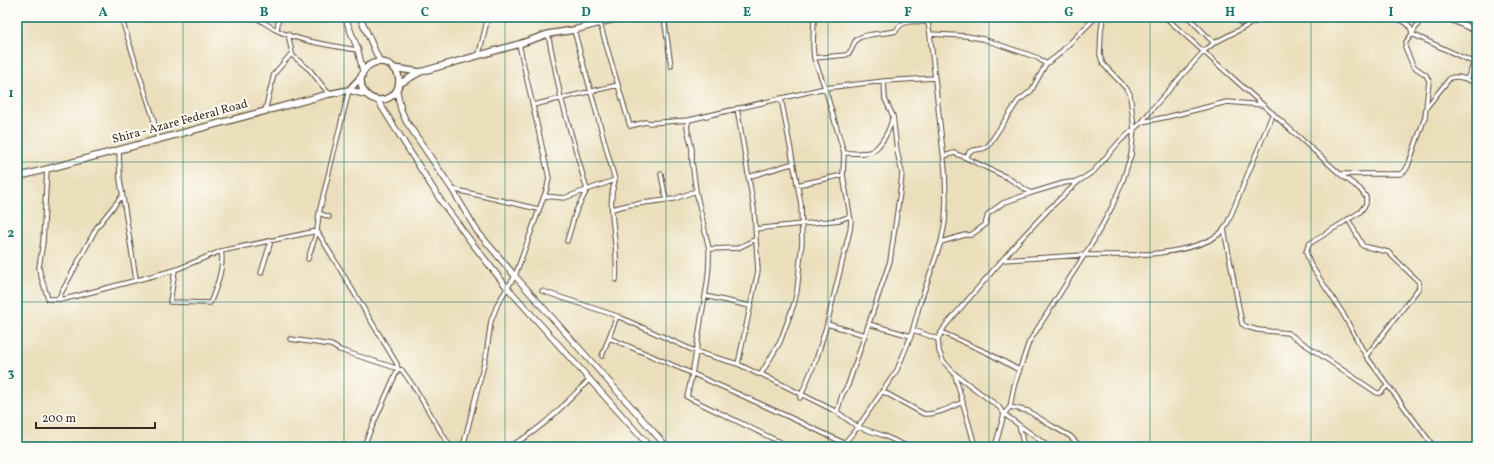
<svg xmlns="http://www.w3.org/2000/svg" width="1494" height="464" font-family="Vollkorn,serif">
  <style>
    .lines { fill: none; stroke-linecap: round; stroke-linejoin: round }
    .street-casing { stroke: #554535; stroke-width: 5.5 }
    .secondary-casing { stroke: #554535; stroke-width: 7 }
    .primary-casing { stroke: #554535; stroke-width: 8 }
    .street { stroke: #fff; stroke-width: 3.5 }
    .secondary { stroke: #fff; stroke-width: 5 }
    .primary { stroke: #fff; stroke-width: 5.5 }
    .grid { fill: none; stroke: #0f766e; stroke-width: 1; stroke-opacity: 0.55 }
    .labels { text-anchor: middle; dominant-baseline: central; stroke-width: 4; stroke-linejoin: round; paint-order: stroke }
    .street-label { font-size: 12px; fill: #3b2a1e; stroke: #fdfcf7 }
    .neatline { fill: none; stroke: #0f766e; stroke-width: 1.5 }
    .grid-label { font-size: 13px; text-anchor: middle; font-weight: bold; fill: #0f766e }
  </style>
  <rect width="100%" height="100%" fill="#fdfcf7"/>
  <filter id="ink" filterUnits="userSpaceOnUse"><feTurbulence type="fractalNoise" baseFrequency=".025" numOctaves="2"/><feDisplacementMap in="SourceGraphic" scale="8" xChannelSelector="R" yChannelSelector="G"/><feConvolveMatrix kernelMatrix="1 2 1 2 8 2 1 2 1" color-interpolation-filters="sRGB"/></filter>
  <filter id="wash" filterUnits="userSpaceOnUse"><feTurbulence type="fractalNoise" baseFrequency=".012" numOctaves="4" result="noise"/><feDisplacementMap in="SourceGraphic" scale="16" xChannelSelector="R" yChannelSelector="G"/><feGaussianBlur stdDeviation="0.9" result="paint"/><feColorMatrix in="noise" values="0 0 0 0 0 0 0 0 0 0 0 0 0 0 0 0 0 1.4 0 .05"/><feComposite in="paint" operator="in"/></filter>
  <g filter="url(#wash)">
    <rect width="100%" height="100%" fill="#ebdeba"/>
  </g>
  <g filter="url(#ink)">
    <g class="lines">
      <defs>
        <path id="street" d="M121,17L153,117L158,139
          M255,17C262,21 269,26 276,30C298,41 333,46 358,50
          M598,17L630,126L646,122L650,123L689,120L825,88L884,81L934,78
          M664,17L671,66
          M1165,17L1340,174L1360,189L1366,197V204L1360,212L1309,244L1306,252L1310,264L1342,312L1366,356L1434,447
          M1188,17L1214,43
          M1235,17L1241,23
          M1391,17C1401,20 1411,22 1412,34L1422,17
          M277,30L279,17
          M574,30L615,180C609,200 612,213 614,233C616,249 617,265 616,280
          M288,34L292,53
          M548,34L561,98L587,190L576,211L567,241
          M930,34L967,36L983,39L1038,58L1046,64L1057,56L1096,17
          M479,54L488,17
          M814,58L846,55C853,52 852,45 856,40C863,33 886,34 896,31C903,18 916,22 928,22
          M1467,79L1477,56
          M533,105L618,85
          M737,108L754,209L758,271L738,364
          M1426,108L1450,78C1459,75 1469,80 1477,84
          M265,111L274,74L292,53L293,56L310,70L329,94
          M689,120L687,127L692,149V161L696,191L709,249C710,271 706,292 702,313C698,341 694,369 687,397L790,447
          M1142,122L1167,117L1227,102L1263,105
          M119,150L120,179L136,279
          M844,153C852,153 862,154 870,152C881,148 890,129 892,119
          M944,156L954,153L964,157L1008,178L1031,193
          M964,157L968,155L969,152C976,148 981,151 988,146L1018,101L1031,91L1046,64
          M47,169L43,242L39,267L40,273L48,299H65L175,270L221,251L317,231
          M661,174L666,200
          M1341,174H1400L1405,171L1408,166L1425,117L1429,81L1426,75L1413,66L1405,47L1406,42L1412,34L1477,64
          M748,177L791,164L794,166
          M797,185L843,175
          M452,189L538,209
          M544,196L564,198L615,180
          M612,209L628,205L674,199L696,191
          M319,213L329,217
          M1348,219L1363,246L1388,252L1419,282V288L1366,356
          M755,229L840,220L850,216
          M1224,229L1242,324L1247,327L1258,330L1288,333L1377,393H1380L1388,385
          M317,231L397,364L398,369L363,447
          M941,242L965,235H971L985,225L988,214L1003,203L1031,193L1064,183L1079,181L1094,171L1120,141L1142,122L1152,109L1203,52L1214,43L1264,17
          M709,249L738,248L756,239
          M308,259L317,231L319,213L349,90
          M1003,260L1084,255H1137L1141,254H1150C1170,252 1211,246 1224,229C1227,225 1229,220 1231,215L1273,113
          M175,270L170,302L210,303C216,289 225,266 221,251
          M261,273L271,241
          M542,291L617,316L697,352L738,364L758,374H761L837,412L858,427L882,435L909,447
          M705,296L750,306
          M58,299L97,227L122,196
          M827,324L865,335
          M869,324L911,336
          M913,330L938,339L945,326L1017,243L1048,210L1079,181
          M941,332L988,353L1019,370
          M609,338C688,371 767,406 844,443
          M290,339L331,345L340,350L402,370L416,390L450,447
          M938,339L939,351L943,361L955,374L999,407L1004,414L1049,447
          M602,356L617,316
          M761,374L780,342L794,304L797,291L802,242L801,204L781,98
          M955,375L975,446
          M882,391L924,414C937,415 951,407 963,402
          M800,398L817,357L827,324L850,230L851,221L843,175L844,153L825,88L814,58L813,47L814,17
          M1010,407L1028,411L1052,426L1070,436L1081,447
          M837,412L842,395L848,385L890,261L901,185L902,173L897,151L893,116L885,99L884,81
          M1019,425L1024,447
          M463,447L486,356L491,321L498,303L515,276L547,188L549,178L519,44
          M507,447C540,433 564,404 590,379
          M841,447L858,427L897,370L911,336L920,303L941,242L945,222L946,200L945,170L930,34L927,17
          M995,447L1004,414L1010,407L1014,386L1029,342L1094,240L1112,207L1123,180L1131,155L1134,129L1130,94L1126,88L1103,64L1100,55L1101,32L1103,17"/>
        <path id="secondary" d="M345,17L358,50L363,72
          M360,17L380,62
          M1446,17L1477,31
          M397,91L401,110L406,121L452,189L477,231L515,276L667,447
          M378,101L441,201L472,243L505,285L650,447"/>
        <path id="primary" d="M361 81a19 19 0 1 1 38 0a19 19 0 1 1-38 0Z
          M393,68L420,72
          M399,84L420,72L519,44L548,34L574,30L622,17
          M349,90L360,78
          M17,177L329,94L349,90L364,94"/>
      </defs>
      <use href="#street" class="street-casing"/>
      <use href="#secondary" class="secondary-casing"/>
      <use href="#primary" class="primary-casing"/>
      <use href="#street" class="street"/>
      <use href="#secondary" class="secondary"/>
      <use href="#primary" class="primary"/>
    </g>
  </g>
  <path class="grid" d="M183,17V447M344,17V447M505,17V447M666,17V447M828,17V447M989,17V447M1150,17V447M1311,17V447M17,162H1477M17,302H1477"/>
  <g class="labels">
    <g class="street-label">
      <text transform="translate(180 122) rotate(-15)">Shira - Azare Federal Road</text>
    </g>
  </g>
  <rect width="1494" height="464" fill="none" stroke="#fdfcf7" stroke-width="44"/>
  <path d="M36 422v6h119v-6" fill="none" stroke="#3b2a1e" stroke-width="2"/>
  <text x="42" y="422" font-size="12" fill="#3b2a1e" stroke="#fdfcf7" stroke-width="3" paint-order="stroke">200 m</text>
  <rect x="22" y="22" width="1450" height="420" class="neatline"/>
  <g class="grid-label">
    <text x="103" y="16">A</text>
    <text x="264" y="16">B</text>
    <text x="425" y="16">C</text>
    <text x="586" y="16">D</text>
    <text x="747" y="16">E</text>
    <text x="908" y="16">F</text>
    <text x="1069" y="16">G</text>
    <text x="1230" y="16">H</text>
    <text x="1391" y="16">I</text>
    <text x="11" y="97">1</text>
    <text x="11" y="237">2</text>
    <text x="11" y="377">3</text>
  </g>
</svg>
